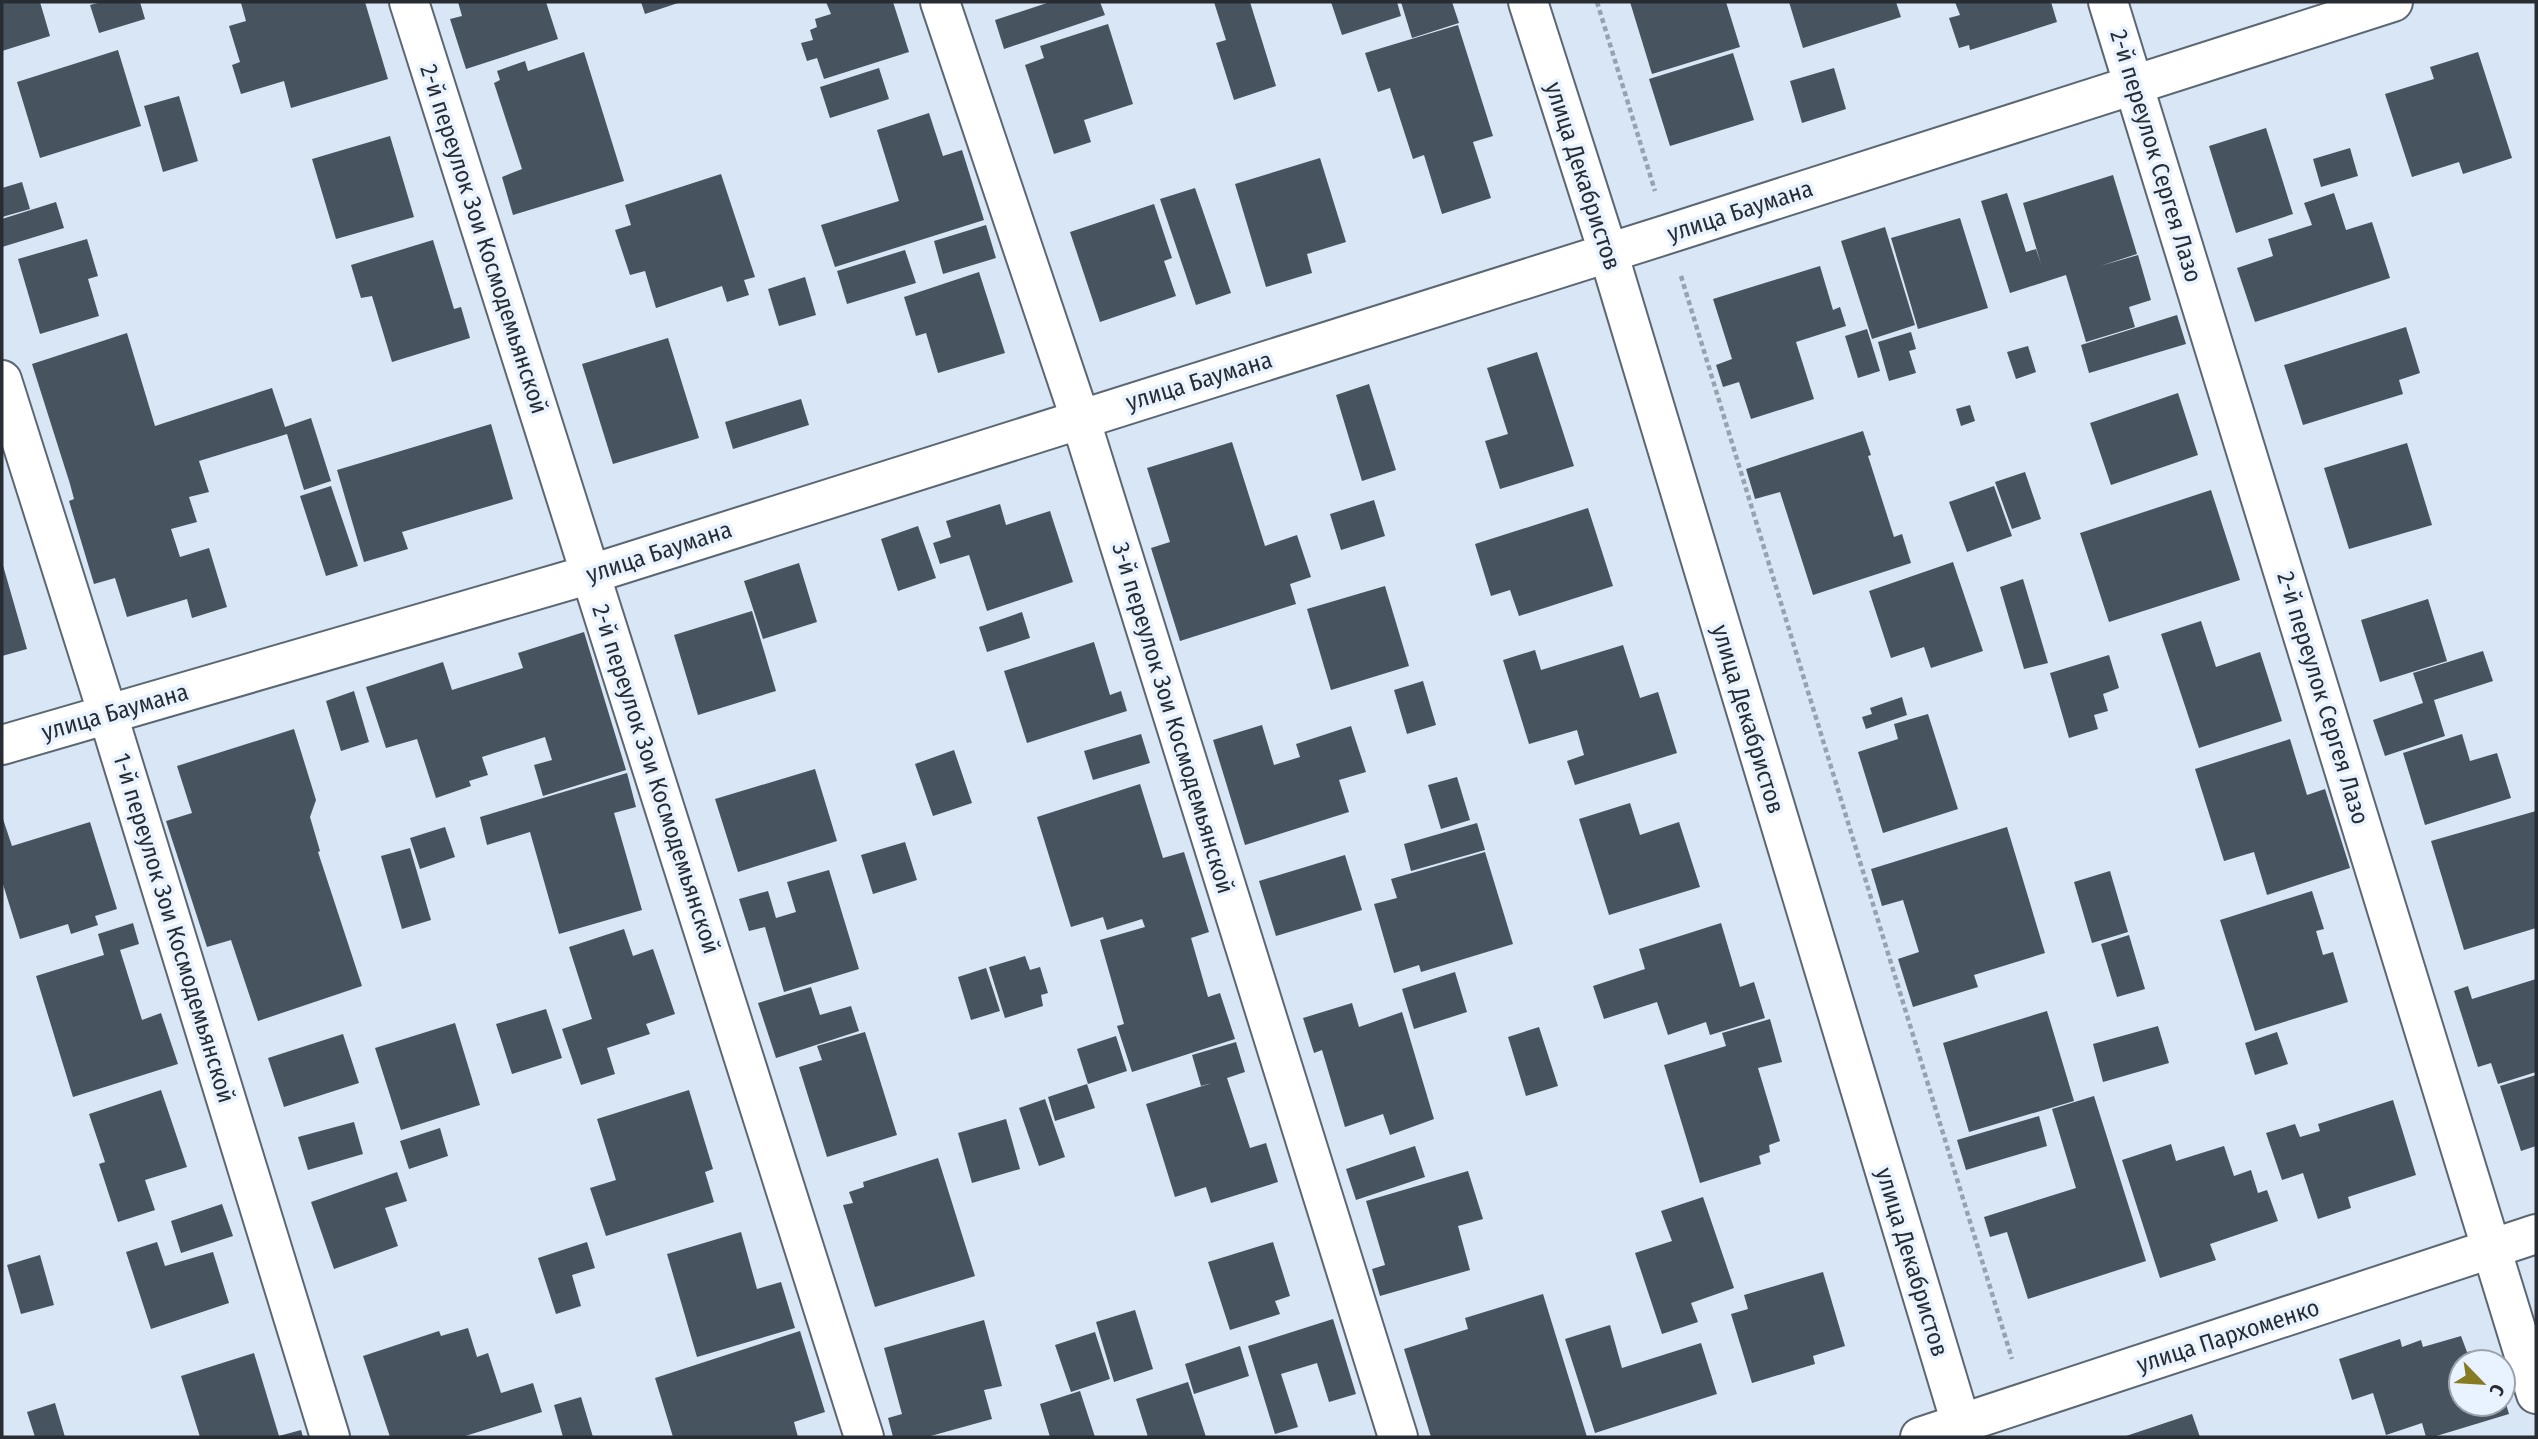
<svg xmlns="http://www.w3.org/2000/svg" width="2538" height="1439" font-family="'Fira Sans Condensed',sans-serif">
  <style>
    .building { fill: #47535f }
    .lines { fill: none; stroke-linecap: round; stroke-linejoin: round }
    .street-casing { stroke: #5b6773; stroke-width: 42 }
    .path { stroke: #97a2ae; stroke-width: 4.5; stroke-dasharray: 5 3.5; stroke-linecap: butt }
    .street { stroke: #fff; stroke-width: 38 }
    .labels { text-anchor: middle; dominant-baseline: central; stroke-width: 7; stroke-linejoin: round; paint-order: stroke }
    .street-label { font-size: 24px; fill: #282d33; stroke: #e8f3ff }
  </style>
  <rect width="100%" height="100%" fill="#d8e6f5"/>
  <path class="building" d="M2,2H40L50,36L2,51Z
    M102,2H140L145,19L99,33L90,5Z
    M246,2H365L388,79L291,108L284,81L241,94L232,65L240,62L229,26L246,21L241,3Z
    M458,2H546L558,39L466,69L450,19L462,16Z
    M641,2H681L645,14Z
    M826,2H893L909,52L824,79L817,58L807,61L801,43L813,40L810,30L817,27L815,19L831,14Z
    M1050,2H1100L1105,15L1004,49L995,20Z
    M1214,2H1250L1276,86L1234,100L1216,43L1226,40Z
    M1331,2H1397L1401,16L1342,35Z
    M1401,2H1452L1459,23L1412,38Z
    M1630,2H1726L1740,47L1652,74Z
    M1789,2H1896L1901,17L1803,48Z
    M1955,2H2051L2057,22L1970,50L1969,45L1959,48L1949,18L1960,15Z
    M1108,24L1133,104L1084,120L1091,142L1054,154L1025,65L1044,58L1040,46Z
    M1458,25L1493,136L1473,142L1491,198L1442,214L1424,155L1413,159L1390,88L1378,92L1365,53Z
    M118,50L141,126L40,158L17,82Z
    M584,52L624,181L513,215L502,177L522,169L494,83L500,80L497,71L525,61L528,71Z
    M2478,52L2512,158L2463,174L2459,162L2412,177L2385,94L2434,79L2430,67Z
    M1733,53L1754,120L1670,146L1649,79Z
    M879,68L889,99L830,118L820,87Z
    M1834,68L1846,109L1802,123L1790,81Z
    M179,96L198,161L163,172L144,106Z
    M929,113L943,156L962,150L984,220L835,267L821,225L899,201L877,130Z
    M2266,128L2293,214L2236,233L2209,146Z
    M390,136L414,217L336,239L312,159Z
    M2350,148L2358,176L2321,187L2313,159Z
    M1320,158L1346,242L1307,254L1312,273L1266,287L1235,184Z
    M721,174L755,277L744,280L749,295L727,302L722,286L656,308L645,271L630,275L615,230L631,225L625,205Z
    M2113,175L2137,254L2100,266L2138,255L2151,300L2129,307L2135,327L2086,342L2066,275L2010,293L1981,201L2007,193L2026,252L2036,249L2041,264L2023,203Z
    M22,182L30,209L2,217V188Z
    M1195,188L1231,293L1196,305L1160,199Z
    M2334,193L2346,230L2372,222L2390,278L2255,322L2237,268L2273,256L2268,239L2312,225L2304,203Z
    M56,202L64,228L2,247V219Z
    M1154,204L1172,258L1164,261L1176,296L1100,322L1070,232Z
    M1960,218L1988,308L1918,329L1891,238Z
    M986,225L996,258L943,274L934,241Z
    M1885,227L1915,325L1872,339L1841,241Z
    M87,239L98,276L88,279L99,316L40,334L18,259Z
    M433,240L454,309L461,307L470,338L392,362L372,296L361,298L351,265Z
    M905,250L916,283L847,304L837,271Z
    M1820,266L1833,310L1840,307L1846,326L1796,342L1814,399L1751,419L1739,382L1723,387L1716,365L1732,359L1713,299Z
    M979,272L1005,353L938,373L926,333L916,336L904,297Z
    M805,277L816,315L779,326L768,289Z
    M2177,315L2186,344L2089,373L2081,345Z
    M2406,327L2420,373L2399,380L2403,394L2303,425L2284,365Z
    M1867,329L1880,371L1858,378L1845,336Z
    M1911,332L1916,349L1909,351L1916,373L1889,381L1878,342Z
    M127,333L155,426L272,388L285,427L311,418L331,481L304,490L287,434L199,461L209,492L189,497L197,522L171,529L180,557L209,548L227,607L192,618L187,599L127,617L115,578L94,584L69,501L74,499L70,484L32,364Z
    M668,338L699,438L613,464L582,364Z
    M2028,346L2036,372L2016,379L2007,352Z
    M1537,352L1574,466L1500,489L1485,441L1508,434L1487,368Z
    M1369,384L1396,470L1362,481L1336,395Z
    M2178,393L2198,455L2111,485L2090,423Z
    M801,399L809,425L733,449L725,422Z
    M1970,405L1975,421L1961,426L1956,409Z
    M491,424L513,499L402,532L408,549L364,562L337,470Z
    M1863,431L1871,455L1868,456L1894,537L1902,534L1911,563L1813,595L1780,492L1755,499L1746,469Z
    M1232,442L1265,546L1297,535L1311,577L1290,584L1296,604L1180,641L1151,548L1170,542L1147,468Z
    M2407,443L2432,525L2349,549L2324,468Z
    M2025,472L2041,519L2012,529L1995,482Z
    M331,486L358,566L326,576L300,496Z
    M1994,486L2012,536L1967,552L1949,502Z
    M2211,490L2240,580L2109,622L2080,533Z
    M1374,500L1385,536L1341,550L1330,514Z
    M1000,504L1006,525L1050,511L1073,582L987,611L969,555L940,564L933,543L951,537L946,521Z
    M1588,508L1613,586L1519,616L1510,590L1491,596L1475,544Z
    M918,526L936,578L898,591L881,539Z
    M2,562L27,649L2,656Z
    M1953,562L1983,651L1931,668L1924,647L1891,658L1869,591Z
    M799,563L817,622L763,639L744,581Z
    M2023,579L2048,663L2024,669L2000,587Z
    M1385,586L1409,666L1331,690L1307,609Z
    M2428,599L2447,661L2380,682L2361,620Z
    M752,611L776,691L698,715L674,635Z
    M1022,612L1030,638L987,652L979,627Z
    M2201,621L2216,667L2260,652L2282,721L2199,748L2161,634Z
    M584,632L626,770L543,796L534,765L552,760L545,737L482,757L488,775L469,781L471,786L436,798L417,739L386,748L366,687L443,662L452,690L523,668L518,653Z
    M1094,642L1110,695L1121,691L1127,711L1027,743L1004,671Z
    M1623,645L1640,698L1658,692L1677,753L1575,785L1567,761L1584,755L1577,730L1529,744L1503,660L1535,650L1541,670Z
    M2483,651L2493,681L2434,700L2445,736L2385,756L2373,720L2423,703L2413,673Z
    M2109,655L2119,688L2103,694L2108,711L2094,715L2098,729L2069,738L2050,673Z
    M1423,681L1436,725L1407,734L1394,690Z
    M354,691L369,742L341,751L326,701Z
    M1902,697L1907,715L1866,729L1862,717L1872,714L1870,708Z
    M1928,714L1958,809L1883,833L1858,752L1898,739L1894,724Z
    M1262,725L1274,765L1300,757L1296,744L1351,726L1366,772L1339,780L1349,812L1245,845L1213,740Z
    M294,729L316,800L310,817L320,851L318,852L362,986L258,1021L231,940L207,947L166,821L192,813L177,766Z
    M1141,734L1150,763L1093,780L1084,751Z
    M2462,734L2470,761L2497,753L2511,798L2425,825L2403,753Z
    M2290,739L2307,795L2325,789L2350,868L2267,895L2254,852L2224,861L2195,769Z
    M954,750L972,803L933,816L915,764Z
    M815,769L837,841L738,872L715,799Z
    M627,773L636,807L614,813L642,910L559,934L530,832L487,845L480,817Z
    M1457,777L1470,820L1441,829L1428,785Z
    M1140,784L1163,858L1184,852L1209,932L1191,938L1208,997L1220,993L1235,1039L1132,1072L1117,1026L1124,1024L1100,940L1145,927L1142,919L1107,930L1103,917L1071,927L1037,817Z
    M1630,803L1640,835L1679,822L1700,887L1609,915L1579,819Z
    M2536,811V928L2464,950L2431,841Z
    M2,816L12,846L90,822L117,909L95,916L98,925L71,934L68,924L20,939L2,881Z
    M1477,823L1485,850L1411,871L1404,844Z
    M445,827L455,857L420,869L410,838Z
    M2007,827L2045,953L1974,975L1978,987L1913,1007L1898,959L1919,952L1903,900L1882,906L1871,869Z
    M905,842L917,880L873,894L861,855Z
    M410,848L431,920L402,929L381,856Z
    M1485,852L1513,944L1421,972L1419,965L1394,973L1374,904L1397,898L1391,879Z
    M1345,855L1362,910L1276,936L1259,881Z
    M829,870L859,969L784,992L765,927L749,931L739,899L768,891L776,918L796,912L787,882Z
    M2110,871L2128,932L2092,943L2074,882Z
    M2312,891L2324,929L2316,931L2323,955L2333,952L2348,1002L2255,1031L2220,920Z
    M133,923L139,944L120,950L142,1020L161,1013L178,1064L73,1097L36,976L104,955L98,934Z
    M1721,923L1740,987L1754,982L1765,1018L1710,1035L1706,1022L1668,1035L1657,1002L1604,1019L1593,986L1645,969L1639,949Z
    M624,929L633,956L653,949L675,1014L646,1024L650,1034L607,1048L615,1074L581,1085L562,1029L592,1019L569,947Z
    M2129,935L2145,989L2117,997L2101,944Z
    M1025,956L1030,970L1040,967L1048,993L1041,995L1043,1006L1005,1018L989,967Z
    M986,968L1000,1011L971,1020L958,977Z
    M1455,972L1467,1012L1414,1029L1402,989Z
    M2536,979V1072L2498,1084L2491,1063L2478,1067L2454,991L2468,986L2472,999Z
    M811,987L820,1015L851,1006L859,1031L776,1058L758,1003Z
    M1352,1003L1359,1027L1402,1012L1434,1119L1390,1135L1383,1114L1345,1127L1322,1050L1314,1053L1303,1018Z
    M546,1009L562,1058L512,1074L496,1024Z
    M2047,1011L2074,1101L1969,1132L1943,1043Z
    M1770,1019L1782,1062L1758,1068L1780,1141L1769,1145L1770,1152L1759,1156L1761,1164L1700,1183L1664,1065L1726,1046L1722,1033Z
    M455,1023L480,1105L401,1130L375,1048Z
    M2158,1026L2169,1063L2103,1082L2093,1044Z
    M1539,1027L1558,1086L1526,1096L1508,1037Z
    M865,1032L897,1135L827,1157L799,1067L822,1060L817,1046Z
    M2277,1032L2288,1064L2255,1075L2245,1043Z
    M343,1034L359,1083L284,1107L268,1058Z
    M1116,1036L1127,1071L1088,1084L1077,1049Z
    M1236,1042L1245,1072L1227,1078L1250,1148L1266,1143L1278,1182L1211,1203L1206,1187L1175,1197L1146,1104L1212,1083L1201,1086L1192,1055Z
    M2536,1075V1146L2521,1151L2500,1086Z
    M1087,1084L1095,1108L1055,1121L1048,1097Z
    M161,1090L187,1167L145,1180L155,1210L118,1222L99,1164L105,1162L89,1114Z
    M689,1090L713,1169L705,1172L714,1202L606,1236L590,1188L616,1180L597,1119Z
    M2094,1096L2146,1261L2028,1299L2007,1232L1990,1237L1984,1217L2076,1188L2052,1109Z
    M1045,1099L1065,1157L1039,1166L1019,1108Z
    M2393,1100L2416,1175L2348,1197L2351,1208L2318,1219L2303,1173L2282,1180L2266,1133L2295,1124L2300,1137L2320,1131L2318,1124Z
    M2039,1116L2047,1146L1966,1170L1957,1140Z
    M1006,1119L1020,1169L972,1183L958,1133Z
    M354,1122L363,1154L308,1170L298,1137Z
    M440,1128L448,1156L409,1169L400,1141Z
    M2171,1144L2176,1161L2224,1146L2234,1176L2251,1170L2258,1193L2267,1190L2278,1221L2210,1244L2216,1260L2160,1278L2122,1160Z
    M1415,1146L1425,1177L1356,1200L1346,1169Z
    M938,1158L975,1276L875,1307L843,1205L853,1203L849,1192L864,1187L863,1182Z
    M1468,1171L1483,1219L1458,1226L1470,1270L1380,1296L1372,1269L1385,1265L1366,1201Z
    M397,1172L407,1201L385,1208L398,1246L334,1269L311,1202Z
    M1703,1197L1734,1288L1691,1303L1698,1322L1662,1334L1635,1253L1672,1241L1661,1211Z
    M222,1204L233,1236L181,1253L171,1221Z
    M741,1232L757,1289L781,1282L795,1328L697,1357L667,1254Z
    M157,1242L165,1266L213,1252L229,1303L151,1329L126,1252Z
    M587,1242L595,1268L572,1275L581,1306L556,1314L538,1258Z
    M1273,1242L1290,1296L1275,1301L1280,1314L1230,1330L1208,1262Z
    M40,1255L54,1305L21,1314L7,1265Z
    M1823,1272L1845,1346L1813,1356L1815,1364L1752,1383L1731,1314L1748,1309L1744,1295Z
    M1543,1294L1587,1437H1431L1404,1349L1468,1329L1465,1318Z
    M1135,1310L1153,1369L1114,1382L1096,1322Z
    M1333,1319L1356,1394L1329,1402L1317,1363L1281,1374L1298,1427L1275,1434L1248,1346Z
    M984,1320L1002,1386L984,1390L992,1419L927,1437H893L888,1418L902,1414L884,1348Z
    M1610,1325L1622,1368L1701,1343L1717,1394L1595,1433L1565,1339Z
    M468,1328L477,1357L488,1353L501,1393L533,1383L542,1412L462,1437H390L363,1356L439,1331L441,1336Z
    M800,1331L825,1412L794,1422L798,1437H673L655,1378Z
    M1095,1332L1110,1379L1071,1392L1055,1345Z
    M2461,1336L2467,1352L2472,1351L2476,1362H2461V1404H2503L2504,1397L2509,1414L2433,1437H2426L2422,1423L2386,1435L2373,1393L2352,1400L2339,1359L2400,1339L2402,1347L2421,1340L2423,1347Z
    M1240,1346L1249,1376L1194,1394L1185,1364Z
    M254,1353L279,1436L301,1430L303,1437H200L181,1376Z
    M1188,1382L1206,1437H1148L1136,1399Z
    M1080,1391L1095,1437H1050L1040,1404Z
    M581,1397L593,1437H563L554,1405Z
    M55,1403L65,1437H35L27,1412Z
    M2192,1414L2200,1437H2123Z"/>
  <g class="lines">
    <defs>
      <path id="street" d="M409,2L864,1437
        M940,2L1080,418L1398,1437
        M1528,2L1608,252L1965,1437
        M2108,2L2536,1394
        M2,380L108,715L330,1437
        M2,745L591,574L1668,234L2393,2
        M1920,1437L2536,1234"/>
    </defs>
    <use href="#street" class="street-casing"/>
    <path class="path" d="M1597,2L1655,191
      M1681,276L2012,1359"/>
    <use href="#street" class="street"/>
  </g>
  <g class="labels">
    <g class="street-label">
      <text transform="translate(2156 156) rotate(73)">2-й переулок Сергея Лазо</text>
      <text transform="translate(1583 176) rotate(72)">улица Декабристов</text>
      <text transform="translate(1740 211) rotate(-18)">улица Баумана</text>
      <text transform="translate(484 239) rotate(72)">2-й переулок Зои Космодемьянской</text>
      <text transform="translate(1199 381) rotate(-17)">улица Баумана</text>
      <text transform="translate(659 552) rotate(-18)">улица Баумана</text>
      <text transform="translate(2323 698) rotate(73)">2-й переулок Сергея Лазо</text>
      <text transform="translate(115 712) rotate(-16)">улица Баумана</text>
      <text transform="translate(1173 718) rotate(73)">3-й переулок Зои Космодемьянской</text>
      <text transform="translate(1748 719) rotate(73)">улица Декабристов</text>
      <text transform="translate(656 779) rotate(72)">2-й переулок Зои Космодемьянской</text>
      <text transform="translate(174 928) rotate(73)">1-й переулок Зои Космодемьянской</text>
      <text transform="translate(1912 1262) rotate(73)">улица Декабристов</text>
      <text transform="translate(2228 1336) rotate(-18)">улица Пархоменко</text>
    </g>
  </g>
  <rect width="2538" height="1439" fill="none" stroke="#282d33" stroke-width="7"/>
  <g transform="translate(2482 1383) rotate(115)"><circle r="33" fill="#e8f3ff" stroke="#9ba4ad" stroke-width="2"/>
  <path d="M0-5L12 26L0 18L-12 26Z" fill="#867b21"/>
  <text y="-10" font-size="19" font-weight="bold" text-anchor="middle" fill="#282d33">С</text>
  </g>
</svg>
